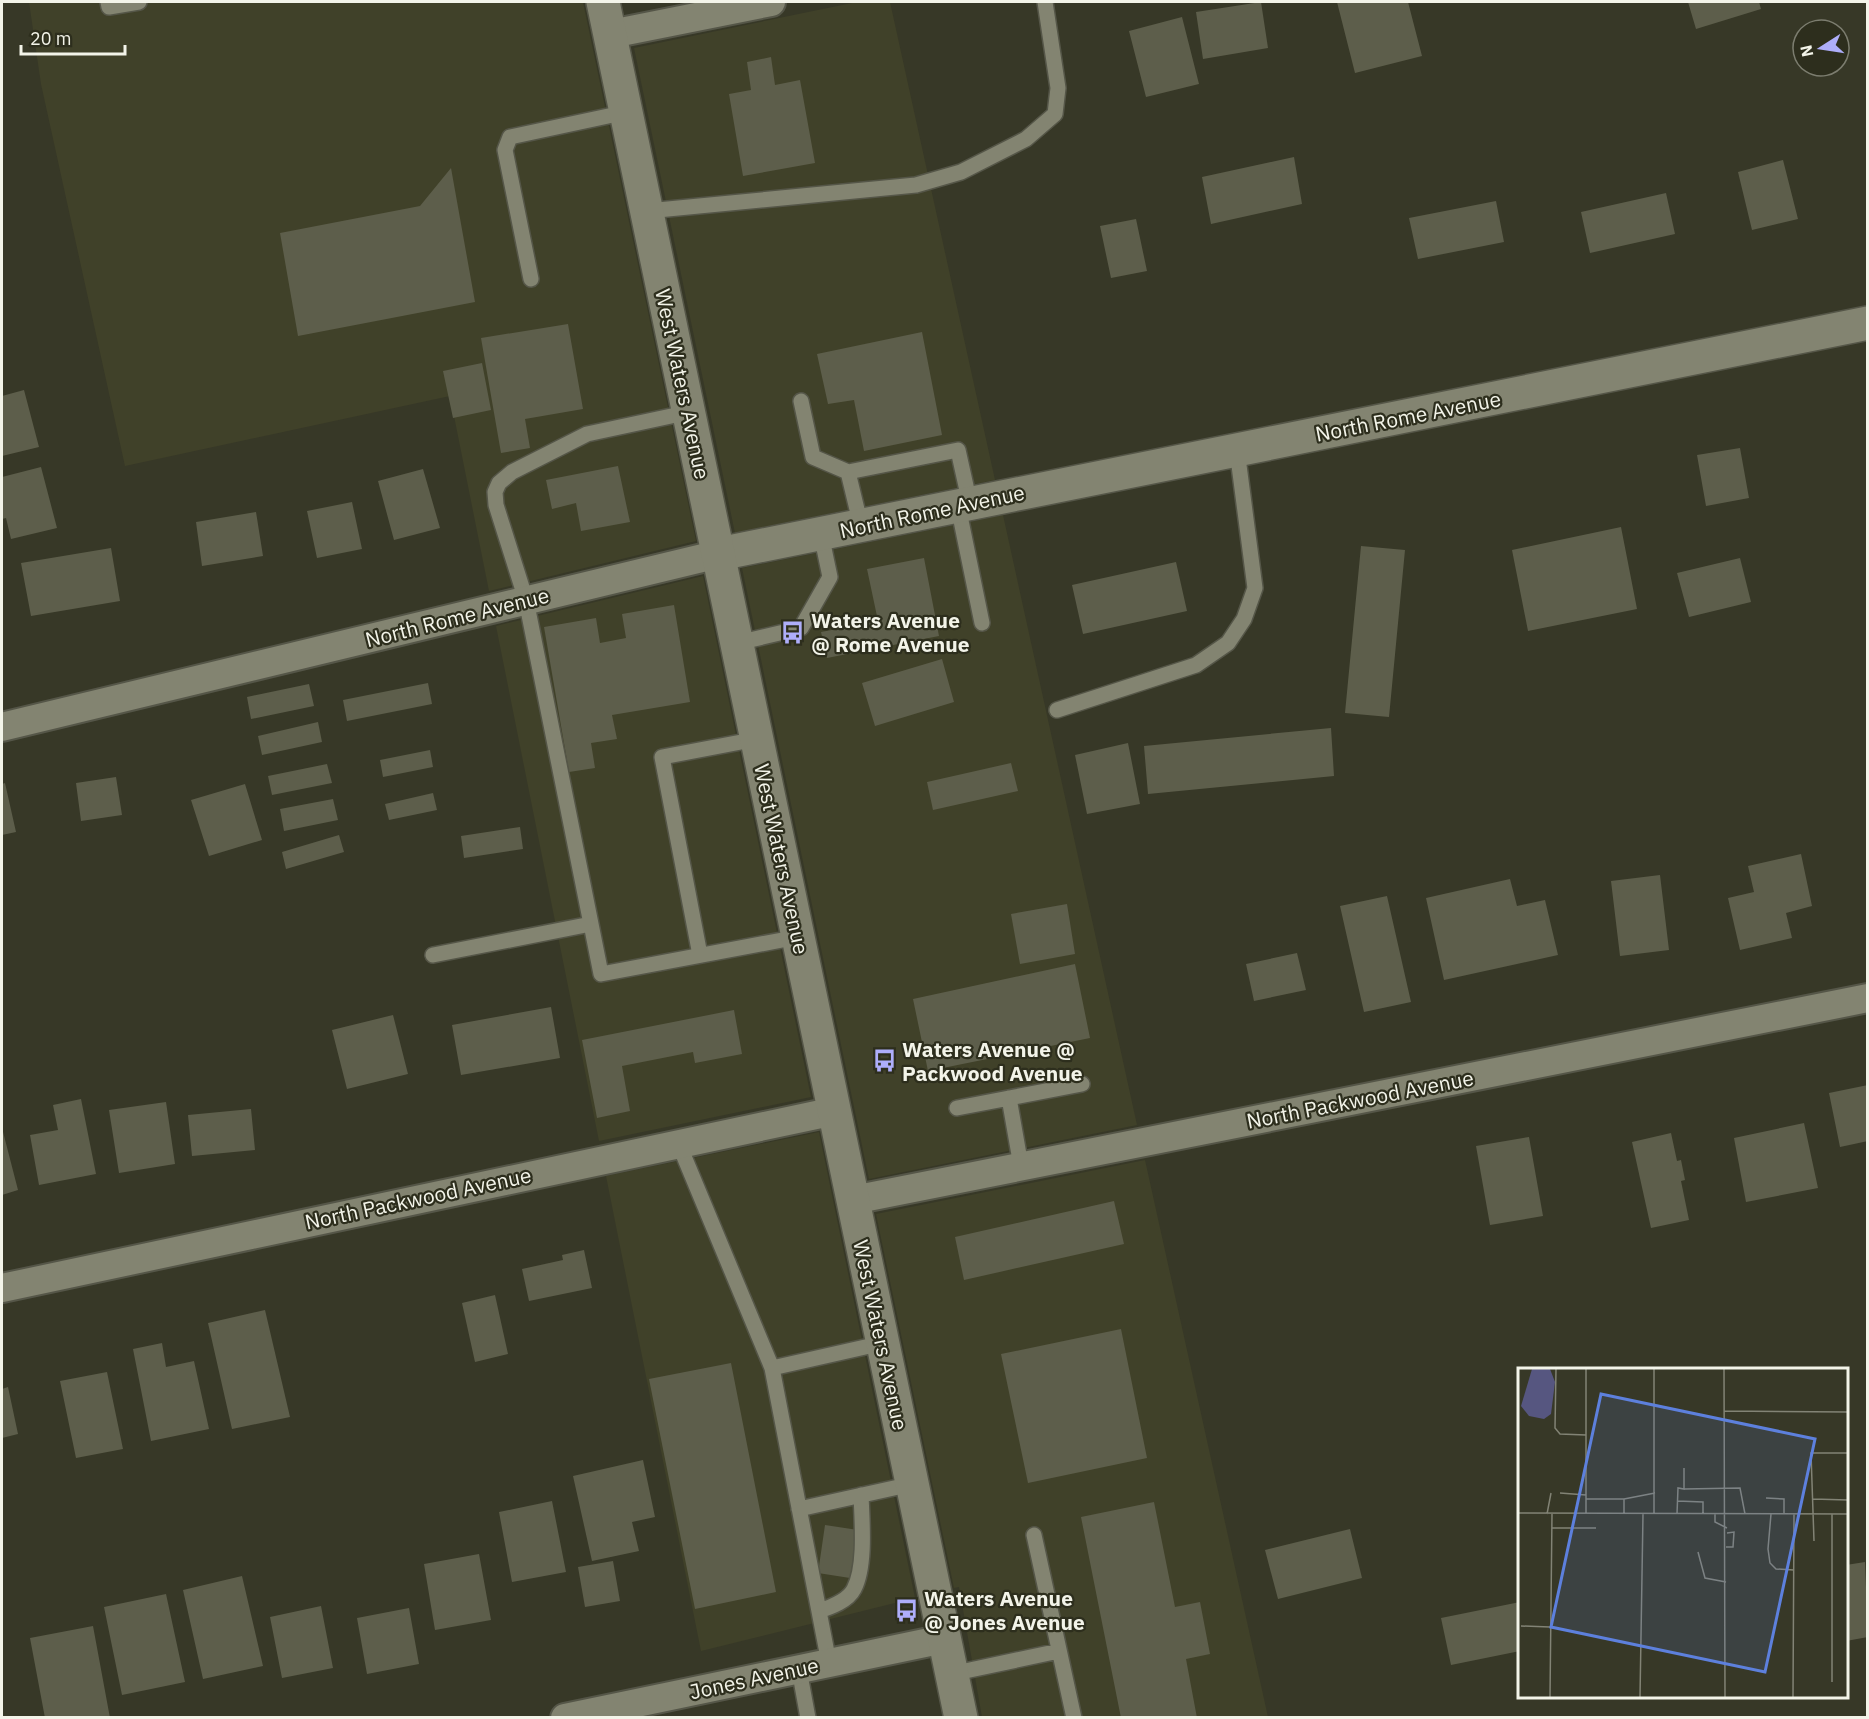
<svg xmlns="http://www.w3.org/2000/svg" width="1869" height="1719" font-family="'IBM Plex Sans',sans-serif">
  <style>
    .built { fill: #404129 }
    .building { fill: #5d5e4b }
    .lines { fill: none; stroke-linecap: round; stroke-linejoin: round }
    .service-casing { stroke: #555648; stroke-width: 18 }
    .minor-casing { stroke: #555648; stroke-width: 32 }
    .tertiary-casing { stroke: #555648; stroke-width: 36 }
    .secondary-casing { stroke: #555648; stroke-width: 36 }
    .service { stroke: #838471; stroke-width: 15 }
    .minor { stroke: #838471; stroke-width: 28 }
    .tertiary { stroke: #838471; stroke-width: 33 }
    .secondary { stroke: #838471; stroke-width: 33 }
    .labels { text-anchor: middle; dominant-baseline: central; stroke-width: 4.5; stroke-linejoin: round; paint-order: stroke }
    .street-label { font-size: 21px; fill: #f3f4e9; stroke: #2d2e1d }
    .poi-label { font-size: 21px; font-weight: bold; fill: #f3f4e9; stroke: #2d2e1d; text-anchor: start }
    .inset-road { fill: none; stroke: #828375; stroke-width: 1.5 }
    .view { fill: #5d80dd; fill-opacity: 0.15; stroke: #5d80dd; stroke-width: 3 }
    .inset-edge { fill: none; stroke: #f3f4e9; stroke-width: 3 }
  </style>
  <rect width="100%" height="100%" fill="#373827"/>
  <path class="built" d="M29,2H583L696,541L489,591L450,396L125,466L41,84Z
    M857,2H890L995,480L735,533L634,48Z
    M1003,515L1137,1125L869,1179L742,568Z
    M703,576L811,1097L599,1141L496,626Z
    M819,1132L915,1598L701,1651L606,1176Z
    M1145,1160L1268,1717H982L959,1587L954,1588L876,1214Z"/>
  <path class="building" d="M1261,2L1268,48L1203,59L1196,12Z
    M1337,2H1408L1422,56L1355,73Z
    M1688,2H1759L1761,9L1696,29Z
    M1182,17L1199,84L1146,97L1129,31Z
    M771,57L775,85L800,80L815,163L743,176L729,94L751,90L747,62Z
    M1294,157L1302,204L1211,224L1202,177Z
    M1783,160L1798,219L1752,230L1738,172Z
    M451,168L475,302L298,336L280,233L420,206Z
    M1666,193L1675,234L1590,253L1581,212Z
    M1496,201L1504,242L1418,259L1409,218Z
    M1136,219L1147,271L1111,278L1100,226Z
    M568,324L583,409L525,419L530,448L501,453L481,338Z
    M922,332L942,435L864,451L854,400L828,404L817,354Z
    M482,363L491,410L453,418L443,371Z
    M24,390L39,447L2,456V396Z
    M1740,448L1749,498L1706,506L1697,455Z
    M618,466L630,522L581,531L576,503L552,509L546,480Z
    M41,467L57,528L11,539L6,518L2,519V477Z
    M423,469L440,528L394,540L378,481Z
    M352,502L362,549L317,558L307,511Z
    M256,512L263,556L202,566L196,522Z
    M1621,527L1637,609L1528,631L1512,550Z
    M1361,546L1405,550L1389,717L1345,713Z
    M111,548L120,601L31,616L21,563Z
    M924,558L939,636L827,658L821,632L878,621L867,569Z
    M1740,558L1751,602L1689,617L1677,573Z
    M1176,562L1187,611L1083,634L1072,585Z
    M674,605L690,702L612,715L617,739L591,743L595,768L569,772L544,627L596,618L600,643L626,638L622,614Z
    M942,659L954,702L875,726L862,683Z
    M428,683L432,704L347,721L343,700Z
    M309,684L314,706L251,719L247,697Z
    M318,722L322,742L262,755L258,736Z
    M1331,728L1334,776L1148,794L1144,746Z
    M1128,743L1140,804L1087,814L1075,755Z
    M430,750L433,767L383,777L380,760Z
    M1011,763L1018,791L933,810L927,782Z
    M327,764L332,783L272,795L268,776Z
    M116,777L122,815L81,821L76,783Z
    M5,783L16,832L2,835V784Z
    M245,784L262,840L209,856L191,800Z
    M433,793L437,810L389,820L385,804Z
    M333,799L338,820L284,831L280,809Z
    M520,827L523,849L464,858L461,836Z
    M339,835L344,852L286,869L282,852Z
    M1801,854L1812,906L1786,913L1792,938L1740,950L1728,898L1754,892L1748,866Z
    M1660,875L1669,950L1620,956L1611,881Z
    M1510,879L1517,906L1545,900L1558,955L1444,980L1426,898Z
    M1387,896L1411,1002L1364,1012L1340,906Z
    M1067,904L1075,954L1020,964L1011,914Z
    M1297,953L1306,990L1254,1001L1246,964Z
    M1075,964L1090,1038L928,1071L913,999Z
    M551,1007L560,1058L461,1075L452,1025Z
    M734,1010L742,1054L695,1063L693,1052L622,1066L630,1111L597,1118L582,1040Z
    M393,1015L408,1074L347,1089L332,1030Z
    M1868,1085V1141L1840,1147L1829,1093Z
    M81,1099L96,1174L39,1185L30,1135L58,1130L53,1105Z
    M166,1102L175,1164L119,1173L109,1110Z
    M251,1109L255,1150L192,1156L188,1115Z
    M1804,1123L1818,1188L1746,1202L1734,1138Z
    M2,1128L18,1190L2,1195Z
    M1671,1133L1677,1161L1681,1160L1685,1180L1681,1181L1689,1220L1651,1228L1632,1142Z
    M1529,1137L1543,1216L1490,1225L1476,1146Z
    M1114,1201L1124,1244L964,1280L955,1237Z
    M584,1250L592,1288L529,1301L522,1269L563,1260L562,1255Z
    M495,1295L508,1354L475,1362L462,1303Z
    M265,1310L290,1417L232,1429L208,1323Z
    M1121,1329L1147,1458L1028,1483L1001,1354Z
    M162,1343L166,1367L194,1361L209,1429L151,1441L133,1349Z
    M731,1363L776,1592L695,1609L649,1379Z
    M107,1372L123,1449L76,1458L60,1381Z
    M8,1387L18,1434L2,1438V1389Z
    M643,1460L655,1517L632,1522L639,1551L592,1561L573,1476Z
    M552,1501L566,1572L512,1582L499,1512Z
    M1154,1502L1175,1607L1200,1602L1210,1654L1186,1659L1197,1718H1121L1081,1517Z
    M825,1525L858,1530L850,1578L818,1573Z
    M1350,1529L1362,1578L1278,1599L1265,1550Z
    M479,1554L491,1620L435,1630L424,1564Z
    M613,1561L620,1601L585,1607L578,1567Z
    M1865,1562L1868,1637L1846,1641V1565Z
    M242,1576L263,1666L203,1679L183,1590Z
    M166,1594L185,1682L122,1695L104,1607Z
    M1520,1602V1651L1451,1665L1441,1618Z
    M321,1606L333,1668L282,1678L270,1617Z
    M409,1608L419,1664L367,1674L357,1618Z
    M93,1626L110,1718H45L30,1638Z"/>
  <g class="lines">
    <defs>
      <path id="service" d="M108,2L109,7L139,2
        M647,211L916,185L961,172L1026,139L1055,114L1058,88L1045,2
        M531,279L505,150L510,137L627,112
        M801,401L813,457L848,472
        M958,506L982,623
        M861,526L848,472L958,450L970,504
        M737,643L801,628L830,577L821,534
        M1057,710L1196,665L1228,643L1244,619L1255,588L1237,450
        M591,924L526,600L496,505L495,492L499,483L512,472L587,434L690,412
        M433,955L591,924L601,974L798,937
        M700,955L662,757L757,739
        M1009,1098L1021,1166
        M957,1108L1082,1084
        M678,1142L772,1368
        M799,1509L912,1484
        M1034,1535L1074,1718
        M819,1611C831,1607 848,1601 854,1589C866,1566 862,1521 861,1495
        M829,1663L772,1368L883,1343
        M799,1669L808,1718
        M951,1674L1059,1651"/>
      <path id="minor" d="M611,34L771,2
        M2,727L719,554
        M853,1200L1868,998
        M2,1288L835,1111
        M565,1718L944,1639"/>
      <path id="tertiary" d="M719,554L1868,323"/>
      <path id="secondary" d="M603,2L961,1718"/>
    </defs>
    <use href="#service" class="service-casing"/>
    <use href="#minor" class="minor-casing"/>
    <use href="#tertiary" class="tertiary-casing"/>
    <use href="#secondary" class="secondary-casing"/>
    <use href="#service" class="service"/>
    <use href="#minor" class="minor"/>
    <use href="#tertiary" class="tertiary"/>
    <use href="#secondary" class="secondary"/>
  </g>
  <defs>
    <symbol id="bus-bare" viewBox="-9 -9 18 18"><path d="M-5-6H5V4H4V6H2V4H-2V6H-4V4H-5ZM-3.5-4V0h7V-4ZM-3.5 1.2v1.5H-2V1.2ZM2 1.2v1.5H3.5V1.2Z" fill="#aeaefa" stroke="#2d2e1d" stroke-width="2.5" paint-order="stroke"/></symbol>
  </defs>
  <g fill-rule="evenodd">
    <use href="#bus-bare" x="776" y="616" width="33" height="33"/>
    <use href="#bus-bare" x="868" y="1044" width="33" height="33"/>
    <use href="#bus-bare" x="890" y="1594" width="33" height="33"/>
  </g>
  <g class="labels">
    <g class="street-label">
      <text transform="translate(683 384) rotate(78)">West Waters Avenue</text>
      <text transform="translate(1408 416) rotate(-11)">North Rome Avenue</text>
      <text transform="translate(932 511) rotate(-12)">North Rome Avenue</text>
      <text transform="translate(457 617) rotate(-14)">North Rome Avenue</text>
      <text transform="translate(782 859) rotate(78)">West Waters Avenue</text>
      <text transform="translate(1360 1099) rotate(-11)">North Packwood Avenue</text>
      <text transform="translate(418 1198) rotate(-12)">North Packwood Avenue</text>
      <text transform="translate(881 1335) rotate(78)">West Waters Avenue</text>
      <text transform="translate(754 1678) rotate(-12)">Jones Avenue</text>
    </g>
    <g class="poi-label">
      <text x="811" y="620">Waters Avenue<tspan x="811" dy="24">@ Rome Avenue</tspan></text>
      <text x="902" y="1049">Waters Avenue @<tspan x="902" dy="24">Packwood Avenue</tspan></text>
      <text x="924" y="1598">Waters Avenue<tspan x="924" dy="24">@ Jones Avenue</tspan></text>
    </g>
  </g>
  <g transform="translate(1518 1368)">
    <rect width="330" height="330" fill="#373827"/>
    <path d="M14,1H32L37,14L33,46L26,51L11,48L3,38Z" fill="#565680"/>
    <path class="inset-road" d="M38,1L37,60L42,66L68,67M136,1V146M206,1L207,329M206,43L330,44M166,121L222,120L227,146M42,125L68,127M248,130L266,131V146M68,131H106V146M106,131L137,125M295,131L330,132M159,133L185,134V146M0,145L330,146M29,146L33,125M68,146V1M159,146L160,120L166,121V100M197,146V154L209,160M253,146L250,181L252,195L258,201L276,202M314,146V314M34,160H78M296,173L293,85H330M208,179H215L216,164L209,165M180,184L187,210L208,214M3,258L32,259M32,329L34,146M122,329L125,146M275,329L276,146"/>
    <path class="view" d="M83,26L297,71L247,304L33,259Z"/>
    <rect width="330" height="330" class="inset-edge"/>
  </g>
  <rect width="1869" height="1719" fill="none" stroke="#f3f4e9" stroke-width="6"/>
  <g transform="translate(1821 48) rotate(258)"><circle r="28" fill="#2d2e1d" stroke="#7c7d6f" stroke-width="1.5"/>
  <path d="M0-4.5L10 22L0 15L-10 22Z" fill="#aeaefa"/>
  <text y="-9" font-size="16" font-weight="bold" text-anchor="middle" fill="#f3f4e9">N</text>
  </g>
  <path d="M21 45v9h104v-9" fill="none" stroke="#f3f4e9" stroke-width="3"/>
  <text x="30" y="45" font-size="18" fill="#f3f4e9" stroke="#2d2e1d" stroke-width="4.5" paint-order="stroke">20 m</text>
</svg>
